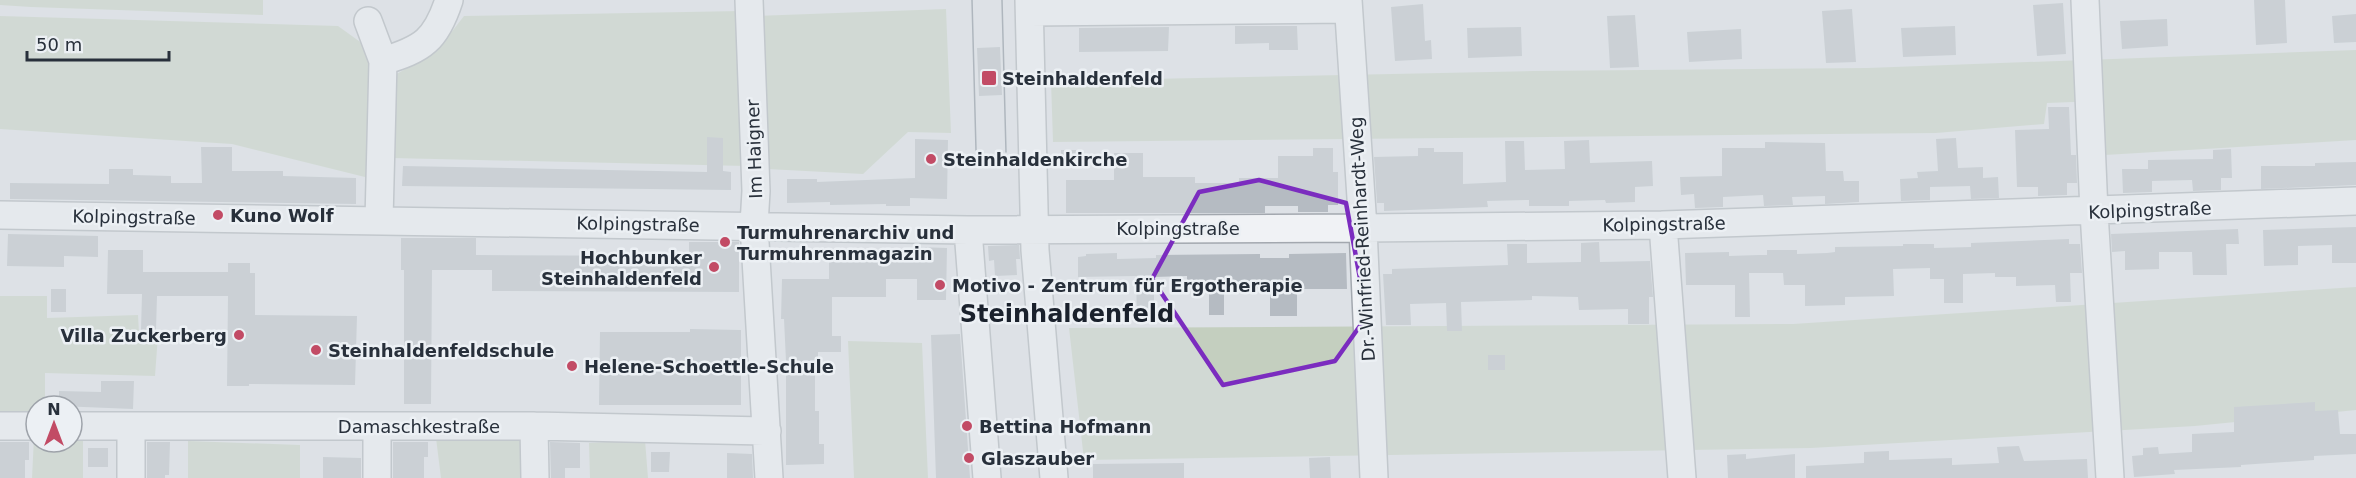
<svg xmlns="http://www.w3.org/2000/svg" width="2356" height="478" font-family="'DejaVu Sans',sans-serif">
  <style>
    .green { fill: #c4cfbf }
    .building { fill: #b5bbc2 }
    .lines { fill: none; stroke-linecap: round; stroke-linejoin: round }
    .minor-casing { stroke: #a3a8af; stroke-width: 30 }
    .minor { stroke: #f0f2f5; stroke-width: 27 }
    .tram { stroke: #78828e; stroke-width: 1.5 }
    .marked { fill: none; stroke: #7b2cbf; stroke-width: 4.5; stroke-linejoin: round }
    .poi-dot { fill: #c24b65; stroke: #ecf0f4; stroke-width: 2 }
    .labels { text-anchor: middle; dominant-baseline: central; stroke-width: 5; stroke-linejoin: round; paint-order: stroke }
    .poi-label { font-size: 18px; font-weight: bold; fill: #28303b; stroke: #ecf0f4; text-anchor: start }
    .street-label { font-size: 18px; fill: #28303b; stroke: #ecf0f4 }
    .district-label { font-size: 24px; font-weight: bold; fill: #1a212c; stroke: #ecf0f4 }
  </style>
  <rect width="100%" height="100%" fill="#dde1e6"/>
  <path class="green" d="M0,0H263V15L31,7L0,5Z
    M946,9L951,133L908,132L863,174L767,169L756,16Z
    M741,11L746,166L392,158L393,76L436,52L464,16Z
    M0,16L338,26L370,49L373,179L232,144L0,129Z
    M2356,50V140L2105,155L2099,101L2047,103L2044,124L1936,133L1053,142L1051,81L1533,71L1867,68Z
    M2356,287V410L2195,426L1811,448L1084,460L1069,328L1793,324Z
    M0,296H47V318L138,315L139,333L158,335L155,376L45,373V406H36V417H0Z
    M848,341L922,343L928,478H854Z
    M72,435H83V478H32L34,437H36V442H72Z
    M436,438L523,441L524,478H441Z
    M645,440L648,478H590L589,443Z
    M188,441L300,445V478H188Z"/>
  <path class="building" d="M2254,0H2285L2287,43L2256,45Z
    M2063,3L2066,54L2037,56L2033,5Z
    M1423,4L1425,41L1431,40L1432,59L1395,61L1391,7Z
    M1852,9L1856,62L1826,63L1822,11Z
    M2356,14V42L2334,43L2332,16Z
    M1635,15L1639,67L1610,68L1607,16Z
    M2167,19L2168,46L2122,49L2120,21Z
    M1235,26H1297L1298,50H1269V43L1235,44Z
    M1955,26L1956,55L1903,57L1901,28Z
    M1169,27L1168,51L1079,52V28Z
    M1521,27L1522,56L1468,58L1467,28Z
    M1741,29L1742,59L1689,62L1687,32Z
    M1000,47L1002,95L979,96L977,48Z
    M2048,107H2069L2071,155H2076L2077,183H2067V195L2038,196V187H2017L2015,130L2049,129Z
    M707,137L723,138V171L731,172V190L402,186L403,166L707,172Z
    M1956,138L1958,168L1983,167V178L1998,177L1999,198L1971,199L1970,186L1930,187V200L1901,201L1900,179L1918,178L1917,172L1938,171L1936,139Z
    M915,139L948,140L947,199L910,198V206H886V204L830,205V202L787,203V179H817V182L915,178Z
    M1589,140L1590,163L1652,161L1653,186L1635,187V202L1606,203L1605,200L1569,201V206H1529V200L1487,201L1488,207L1384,211V203H1377L1374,157L1418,156V148H1434V152H1463V184L1506,182L1505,141H1524L1525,170L1565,169L1564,141Z
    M1765,142L1825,143L1826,171H1843L1844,181H1859V202L1825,204V196L1792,197L1793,205L1764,206L1763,195L1723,197V207L1695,208L1694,194L1681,195L1680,177L1722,176V148H1765Z
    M201,147H232V171H283V176L356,178V204L10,199V183L109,184V169H133V175L171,176V183H202Z
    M1313,148H1333V172H1338V205H1328V212H1298V206H1265V213H1066V180H1114V153H1143V177H1195V183H1239V178H1278V156H1313Z
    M2231,149L2232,178H2221V190L2193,191L2192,180L2152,181V192L2123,193L2122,169H2148V160L2213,159V150Z
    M1061,150H1079V168H1061Z
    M2356,162V185L2261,189V166H2315V163Z
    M2356,227V263H2332V245L2298,246V265L2264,266L2263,230Z
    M2238,229L2239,244H2226L2227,275H2193L2192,252H2159V269L2125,270V251L2112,252L2111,234Z
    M8,234L98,236V257L64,256V267L7,266Z
    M401,238H476V255L689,256V242H739V292L492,291V270H432L431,404H404V270H401Z
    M2069,239V244H2080L2082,273H2070L2071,302H2056L2055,285L2016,286V277H1995V273L1963,274V303H1944V279H1930V268L1893,269L1894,296L1845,297V305L1805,306V285H1784L1783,273H1749L1750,317H1735V285H1686L1685,253L1729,252V256L1759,255H1767V250H1797V254L1827,253L1835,252V247L1903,246V244H1934V248L1971,247V243Z
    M1599,242L1600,262L1650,261L1653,297H1649V324H1628V309L1579,310L1578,297L1532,296V300L1461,302L1462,331H1447L1446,303L1410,304L1411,325H1386L1383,274H1392V269L1508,265L1507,244H1527V263L1581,262V243Z
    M1019,245L1020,259H1016L1017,275L995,276L994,260L989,261L988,246Z
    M917,247L947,248L946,300H917V279H886V297H832V336H841V352H818V361H815V411H819V444H824V464L786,465V361L784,319H781L782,279H829V260L917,262Z
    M108,250H143V272H228V263H250V273H255V315L357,316L355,385L249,384V386H227L228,296H157L156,330H141L142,294H107Z
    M1117,253V259L1156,258V255L1260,254V258H1289V254L1346,253L1347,289H1297V316H1270V289H1224V315H1209V290H1187V276L1154,277V319H1137L1136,276L1078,277V257L1086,256V254Z
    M51,289H66V312H51Z
    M690,329L741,330V405H599L600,332H690Z
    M960,334L970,478H936L931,335Z
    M1488,355H1505V370H1488Z
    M101,381H134L133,409L59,406V391L101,392Z
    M2315,402V411L2338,410L2340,434H2356V454L2314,456V460L2241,465V467L2174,470L2175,474L2134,477L2132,456L2143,455V448L2158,447L2159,454L2192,452V434L2234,432V407Z
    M0,442H29V460H25V478H0Z
    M147,442H170L169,475H165V478H147Z
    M393,442H428V457H424V478H393Z
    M550,442L580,443V468H565V478H551Z
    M2019,446L2024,461L2087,459L2088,478H1806V466L1864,463V452L1889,451V460L1952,458V465L1999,463L1997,447Z
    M88,448H108V467H88Z
    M651,452H670L669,472H651Z
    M727,453L752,454L753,478H727Z
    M1746,454V459L1795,454V478H1728L1727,455Z
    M323,457L361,458V478H323Z
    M1330,457L1331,478H1310L1309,458Z
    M1184,463V478H1093V464Z"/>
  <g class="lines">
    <defs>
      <path id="minor" d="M749,0L756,191L754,225L769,478
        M1029,0L1035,250L1054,478
        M1348,0L1363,228L1374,478
        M2085,0L2094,212L2110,478
        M1030,12L1348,9
        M368,21L383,61
        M0,215L968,230L1363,228L1663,225L2356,201
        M379,220L383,61C423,49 436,40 449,0
        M1663,225L1682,478
        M968,230L987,478
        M0,426H36
        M72,426H534L767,431
        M534,426L535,478
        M131,478V426
        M377,478V426"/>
    </defs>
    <use href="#minor" class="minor-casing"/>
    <use href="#minor" class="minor"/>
    <path class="tram" d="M972,0L976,150
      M1002,0L1006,152"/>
  </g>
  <path d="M0 0H2356V478H0ZM1259,180L1346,203L1367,316L1335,361L1223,385L1152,279L1199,192Z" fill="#dde1e6" fill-opacity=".55" fill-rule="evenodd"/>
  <path class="marked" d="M1259,180L1346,203L1367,316L1335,361L1223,385L1152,279L1199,192Z"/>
  <g class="poi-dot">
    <rect x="981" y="70" width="16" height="16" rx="3"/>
    <circle cx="931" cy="159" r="6"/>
    <circle cx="218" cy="215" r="6"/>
    <circle cx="725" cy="242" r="6"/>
    <circle cx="714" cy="267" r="6"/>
    <circle cx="940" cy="285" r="6"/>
    <circle cx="239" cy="335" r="6"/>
    <circle cx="316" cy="350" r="6"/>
    <circle cx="572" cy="366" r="6"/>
    <circle cx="967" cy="426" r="6"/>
    <circle cx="969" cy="458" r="6"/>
  </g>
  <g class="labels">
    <g class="poi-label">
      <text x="1002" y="78">Steinhaldenfeld</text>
      <text x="943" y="159">Steinhaldenkirche</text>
      <text x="230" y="215">Kuno Wolf</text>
      <text x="737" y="232">Turmuhrenarchiv und<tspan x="737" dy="21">Turmuhrenmagazin</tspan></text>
      <text x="702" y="257" text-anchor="end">Hochbunker<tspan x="702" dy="21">Steinhaldenfeld</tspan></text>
      <text x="952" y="285">Motivo - Zentrum für Ergotherapie</text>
      <text x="227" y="335" text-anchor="end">Villa Zuckerberg</text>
      <text x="328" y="350">Steinhaldenfeldschule</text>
      <text x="584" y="366">Helene-Schoettle-Schule</text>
      <text x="979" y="426">Bettina Hofmann</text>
      <text x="981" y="458">Glaszauber</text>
    </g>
    <g class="street-label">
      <text transform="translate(754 149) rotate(-92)">Im Haigner</text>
      <text transform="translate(2150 210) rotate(-2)">Kolpingstraße</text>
      <text transform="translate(134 217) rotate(1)">Kolpingstraße</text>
      <text transform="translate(638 224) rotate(1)">Kolpingstraße</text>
      <text transform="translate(1664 224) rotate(-1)">Kolpingstraße</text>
      <text x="1178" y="228">Kolpingstraße</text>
      <text transform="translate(1362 239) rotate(-93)">Dr.-Winfried-Reinhardt-Weg</text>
      <text x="419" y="426">Damaschkestraße</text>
    </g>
    <g class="district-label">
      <text x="1067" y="314">Steinhaldenfeld</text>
    </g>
  </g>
  <g transform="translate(54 424)"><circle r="28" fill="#ecf0f4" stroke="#9ea3aa" stroke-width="1.5"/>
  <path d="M0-4.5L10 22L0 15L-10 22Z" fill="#c24b65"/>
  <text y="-9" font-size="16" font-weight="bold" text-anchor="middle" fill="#28303b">N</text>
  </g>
  <path d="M27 51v9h142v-9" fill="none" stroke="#28303b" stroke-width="3"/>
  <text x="36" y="51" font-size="18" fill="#28303b" stroke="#ecf0f4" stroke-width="4.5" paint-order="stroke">50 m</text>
</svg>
